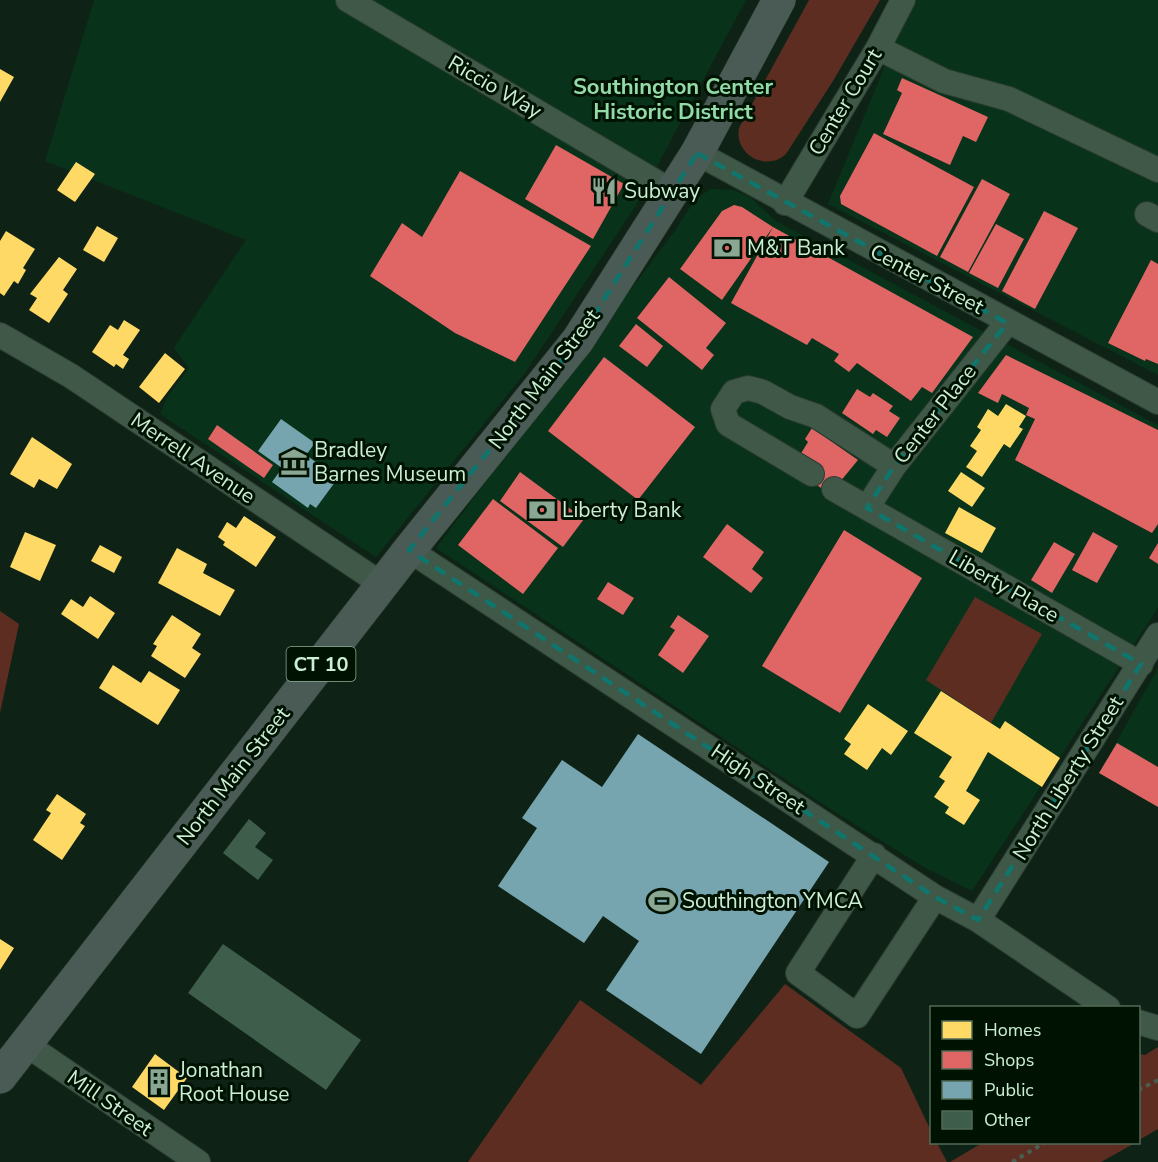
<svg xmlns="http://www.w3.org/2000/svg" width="1158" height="1162" font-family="'Nunito Sans',sans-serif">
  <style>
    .built { fill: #083219 }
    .green { fill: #5e2d21 }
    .homes { fill: #ffd966 }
    .shops { fill: #e06666 }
    .public { fill: #76a5af }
    .building { fill: #3e5d4a }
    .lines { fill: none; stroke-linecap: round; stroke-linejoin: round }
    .minor-casing { stroke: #2d3d32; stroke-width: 26 }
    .highway-casing { stroke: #2d3d32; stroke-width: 34 }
    .path { stroke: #495d50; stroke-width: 4; stroke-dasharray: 4.5 4.5; stroke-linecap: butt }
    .minor { stroke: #3f5848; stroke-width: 24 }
    .highway { stroke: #4a5b56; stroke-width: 33 }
    .marked { fill: none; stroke: #0f766e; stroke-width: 4.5; stroke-dasharray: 12 8; stroke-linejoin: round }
    .labels { text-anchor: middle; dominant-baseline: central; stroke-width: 6; stroke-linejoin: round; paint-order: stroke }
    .shield { fill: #001303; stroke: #8eac95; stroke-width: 1.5 }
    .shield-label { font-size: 20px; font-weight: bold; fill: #cbeed4 }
    .street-label { font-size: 21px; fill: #cbeed4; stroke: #001303 }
    .poi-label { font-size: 21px; fill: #cbeed4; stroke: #001303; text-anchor: start }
    .neighbourhood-label { font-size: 22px; font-weight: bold; fill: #92daa7; stroke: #001303 }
  </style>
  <rect width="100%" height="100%" fill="#0e2316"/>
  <path class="built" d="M94,0H746L638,202L525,373L376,557L160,414L168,396L189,368L174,348L246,240L45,161Z
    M912,0H1158V375L828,204Z
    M711,189L733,190L749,196L776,221L1158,425V608L972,891L927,869L830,809L436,548L674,232L695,199Z
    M1158,668V807L1099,773Z"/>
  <path class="green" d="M809,0H880L833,81L786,154C767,172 734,155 739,128Z
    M975,597L1042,634L991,723L926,680Z
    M0,611L19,624L0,713Z
    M785,984L901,1068L931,1131L932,1142L937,1143L947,1162H468L580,1000L701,1085Z
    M1158,1047V1129L1139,1140V1054L1145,1055Z
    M982,1143V1142L1135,1143L1101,1162H950Z"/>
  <path class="homes" d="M0,69L14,77L0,102Z
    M76,162L95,174L75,202L57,190Z
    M97,226L118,238L104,262L83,250Z
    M6,231L35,249L23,268L26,270L18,284L14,281L4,296L0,293V241Z
    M59,257L77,269L63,290L68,294L49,323L29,310L37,298L30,294Z
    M124,320L140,330L123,355L129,359L123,369L116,364L114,367L92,352L110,325L118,330Z
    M165,353L185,369L159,403L139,387Z
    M1006,404L1026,416L1019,427L1023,429L1010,448L1004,444L982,477L966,467L977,451L970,446L981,430L977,427L988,409L998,416Z
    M32,437L72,464L57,489L39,479L34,488L10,474Z
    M961,472L985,488L972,507L948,491Z
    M959,507L996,528L982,553L945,533Z
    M244,516L276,537L256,567L223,545L225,542L218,537L227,522L236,528Z
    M25,532L56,545L40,581L10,567Z
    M100,545L122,557L114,573L91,561Z
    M177,548L207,564L203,573L235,590L220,616L158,583Z
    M90,596L115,613L98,639L61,614L71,599L83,607Z
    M172,615L201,634L192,648L201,654L185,678L151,656L157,646L153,644Z
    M113,665L141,683L149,671L180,690L158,725L99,688Z
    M941,691L1000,729L1005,721L1060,758L1042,787L988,752L966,791L980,800L964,825L945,813L949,807L934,797L945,781L939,777L952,757L914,733Z
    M868,704L908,731L891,755L882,748L867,770L844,754L851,744L844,739Z
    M57,794L86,814L80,823L85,826L62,860L33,840L51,813L46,810Z
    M0,939L14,948L0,970Z
    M155,1054L187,1078L164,1110L132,1087Z"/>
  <path class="shops" d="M902,78L988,117L976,142L963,136L950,165L883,134L902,93L897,90Z
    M874,133L974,187L937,256L841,204L840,196Z
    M556,145L624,184L593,239L525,199Z
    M460,171L591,246L515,362L455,333L370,276L402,223L422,237Z
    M982,179L1010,194L968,272L940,257Z
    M734,205L742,207L773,227L973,337L932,393L922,387L911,401L857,363L849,372L834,361L839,354L812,338L807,345L731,303L773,227L722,300L680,269L722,211Z
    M1044,211L1078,228L1035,309L1002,291Z
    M996,224L1024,239L998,288L969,273Z
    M1151,260L1158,264V364L1146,359L1145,361L1108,343Z
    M669,277L726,323L706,348L714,355L702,370L637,318Z
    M636,324L663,346L647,367L619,346Z
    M1006,355L1158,430V524L1152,533L1015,460L1035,419L1026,415L1029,408L1002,394L998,403L978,393Z
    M604,357L695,427L638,500L548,431Z
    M857,389L870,397L873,393L893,406L889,411L900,418L887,437L876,430L873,434L842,413Z
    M217,425L273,465L264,478L208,439Z
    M812,428L858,460L830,494L808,479L800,455L808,442L805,439Z
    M520,472L584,519L563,547L500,501Z
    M493,499L558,548L523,594L458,545Z
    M727,524L764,552L752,569L763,578L751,593L703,557Z
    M844,530L922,578L840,713L762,666Z
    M1093,532L1118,546L1097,583L1072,570Z
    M1054,542L1075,554L1052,593L1031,580Z
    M1158,543V564L1149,558Z
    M608,582L634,598L623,615L597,599Z
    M678,615L709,636L683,673L658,655L675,630L670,627Z
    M1117,743L1158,767V807L1099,773Z"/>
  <path class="public" d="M281,419L315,443L306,455L338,478L316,508L310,504L308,508L272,482L282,468L258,451Z
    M638,734L829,862L701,1054L606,990L639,941L603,916L584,943L498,886L537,828L522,818L562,760L602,787Z"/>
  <path class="building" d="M249,819L266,833L255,847L273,860L258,880L223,853Z
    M223,944L361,1040L326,1090L188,993Z"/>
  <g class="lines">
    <defs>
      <path id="minor" d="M348,0L673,192
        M878,48L944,81L1009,99L1158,170
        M697,153L1158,402
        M785,203L878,48L903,0
        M1147,214L1158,220
        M0,335L71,376L383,585
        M812,474L728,424L723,409L734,392L748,388L763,392L790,407L816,416L894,466
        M834,489L1141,664
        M867,508L894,466L1007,323
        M409,550L935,897L978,920L1108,1008
        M874,855L798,973L857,1016L935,897
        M978,920L1158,635
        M1138,1022L1158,1028
        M24,1043L198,1162"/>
      <path id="highway" d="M0,1077L409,550L578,340L697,153L779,0"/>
    </defs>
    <use href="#minor" class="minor-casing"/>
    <use href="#highway" class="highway-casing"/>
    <path class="path" d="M1138,1090L1158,1080
      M1012,1162L1046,1142"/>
    <use href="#minor" class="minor"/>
    <use href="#highway" class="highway"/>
  </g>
  <path class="marked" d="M697,153L1007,323L894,466L867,508L1141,664L978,920L935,897L409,550L578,340Z"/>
  <defs>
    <symbol id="restaurant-bare" viewBox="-9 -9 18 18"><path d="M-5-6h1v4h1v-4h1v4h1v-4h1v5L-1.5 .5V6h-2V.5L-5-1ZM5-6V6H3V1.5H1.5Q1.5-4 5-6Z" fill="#89a792" stroke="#001303" stroke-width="2.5" paint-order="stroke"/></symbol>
    <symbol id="bank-bare" viewBox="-9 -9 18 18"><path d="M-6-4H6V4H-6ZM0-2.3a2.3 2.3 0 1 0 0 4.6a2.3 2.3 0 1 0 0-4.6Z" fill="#89a792" stroke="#001303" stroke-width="2.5" paint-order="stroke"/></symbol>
    <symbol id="museum-bare" viewBox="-9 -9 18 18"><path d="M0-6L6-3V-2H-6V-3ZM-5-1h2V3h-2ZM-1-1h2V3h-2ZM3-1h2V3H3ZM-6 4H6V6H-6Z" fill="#89a792" stroke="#001303" stroke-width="2.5" paint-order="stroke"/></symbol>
    <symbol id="stadium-bare" viewBox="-9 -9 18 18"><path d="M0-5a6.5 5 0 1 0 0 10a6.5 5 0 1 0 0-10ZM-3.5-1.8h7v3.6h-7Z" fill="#89a792" stroke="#001303" stroke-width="2.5" paint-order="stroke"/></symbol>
    <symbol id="building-bare" viewBox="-9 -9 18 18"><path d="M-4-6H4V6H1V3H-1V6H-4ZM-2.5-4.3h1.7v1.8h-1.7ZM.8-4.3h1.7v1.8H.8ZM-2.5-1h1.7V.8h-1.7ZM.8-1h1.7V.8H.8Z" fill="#89a792" stroke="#001303" stroke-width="2.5" paint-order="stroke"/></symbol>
  </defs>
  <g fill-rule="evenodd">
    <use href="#restaurant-bare" x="585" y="172" width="38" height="38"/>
    <use href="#bank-bare" x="708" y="229" width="38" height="38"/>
    <use href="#museum-bare" x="275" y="443" width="38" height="38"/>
    <use href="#bank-bare" x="523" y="491" width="38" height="38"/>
    <use href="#stadium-bare" x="643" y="882" width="38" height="38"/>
    <use href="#building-bare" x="140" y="1063" width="38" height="38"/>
  </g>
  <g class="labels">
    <rect class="shield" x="286.5" y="647" width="69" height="34" rx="4.5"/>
    <g class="shield-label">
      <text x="321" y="664">CT 10</text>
    </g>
    <g class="street-label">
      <text transform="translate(495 87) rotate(30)">Riccio Way</text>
      <text transform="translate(845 102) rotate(-59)">Center Court</text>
      <text transform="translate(927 279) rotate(28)">Center Street</text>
      <text transform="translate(544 379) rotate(-53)">North Main Street</text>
      <text transform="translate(935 414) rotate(-52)">Center Place</text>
      <text transform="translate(193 458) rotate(34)">Merrell Avenue</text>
      <text transform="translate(1004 586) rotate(30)">Liberty Place</text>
      <text transform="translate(233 776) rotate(-52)">North Main Street</text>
      <text transform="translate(1068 778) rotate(-58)">North Liberty Street</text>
      <text transform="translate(758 779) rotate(34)">High Street</text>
      <text transform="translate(110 1103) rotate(35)">Mill Street</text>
    </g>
    <g class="poi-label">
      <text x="624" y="191">Subway</text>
      <text x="747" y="248">M&amp;T Bank</text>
      <text x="314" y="450">Bradley<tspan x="314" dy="24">Barnes Museum</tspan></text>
      <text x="562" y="510">Liberty Bank</text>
      <text x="682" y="901">Southington YMCA</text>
      <text x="179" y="1070">Jonathan<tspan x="179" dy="24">Root House</tspan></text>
    </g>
    <g class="neighbourhood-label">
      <text x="673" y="87">Southington Center<tspan x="673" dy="25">Historic District</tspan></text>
    </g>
  </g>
  <rect x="930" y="1006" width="210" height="138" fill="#001303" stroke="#516b57" stroke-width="1.5"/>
  <rect x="942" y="1021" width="30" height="18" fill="#ffd966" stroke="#516b57" stroke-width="1.5"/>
  <text x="984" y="1036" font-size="18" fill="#cbeed4">Homes</text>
  <rect x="942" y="1051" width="30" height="18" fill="#e06666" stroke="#516b57" stroke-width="1.5"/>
  <text x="984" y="1066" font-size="18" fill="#cbeed4">Shops</text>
  <rect x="942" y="1081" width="30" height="18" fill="#76a5af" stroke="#516b57" stroke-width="1.5"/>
  <text x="984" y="1096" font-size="18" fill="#cbeed4">Public</text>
  <rect x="942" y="1111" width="30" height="18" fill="#3e5d4a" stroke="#516b57" stroke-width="1.5"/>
  <text x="984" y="1126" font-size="18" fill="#cbeed4">Other</text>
</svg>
